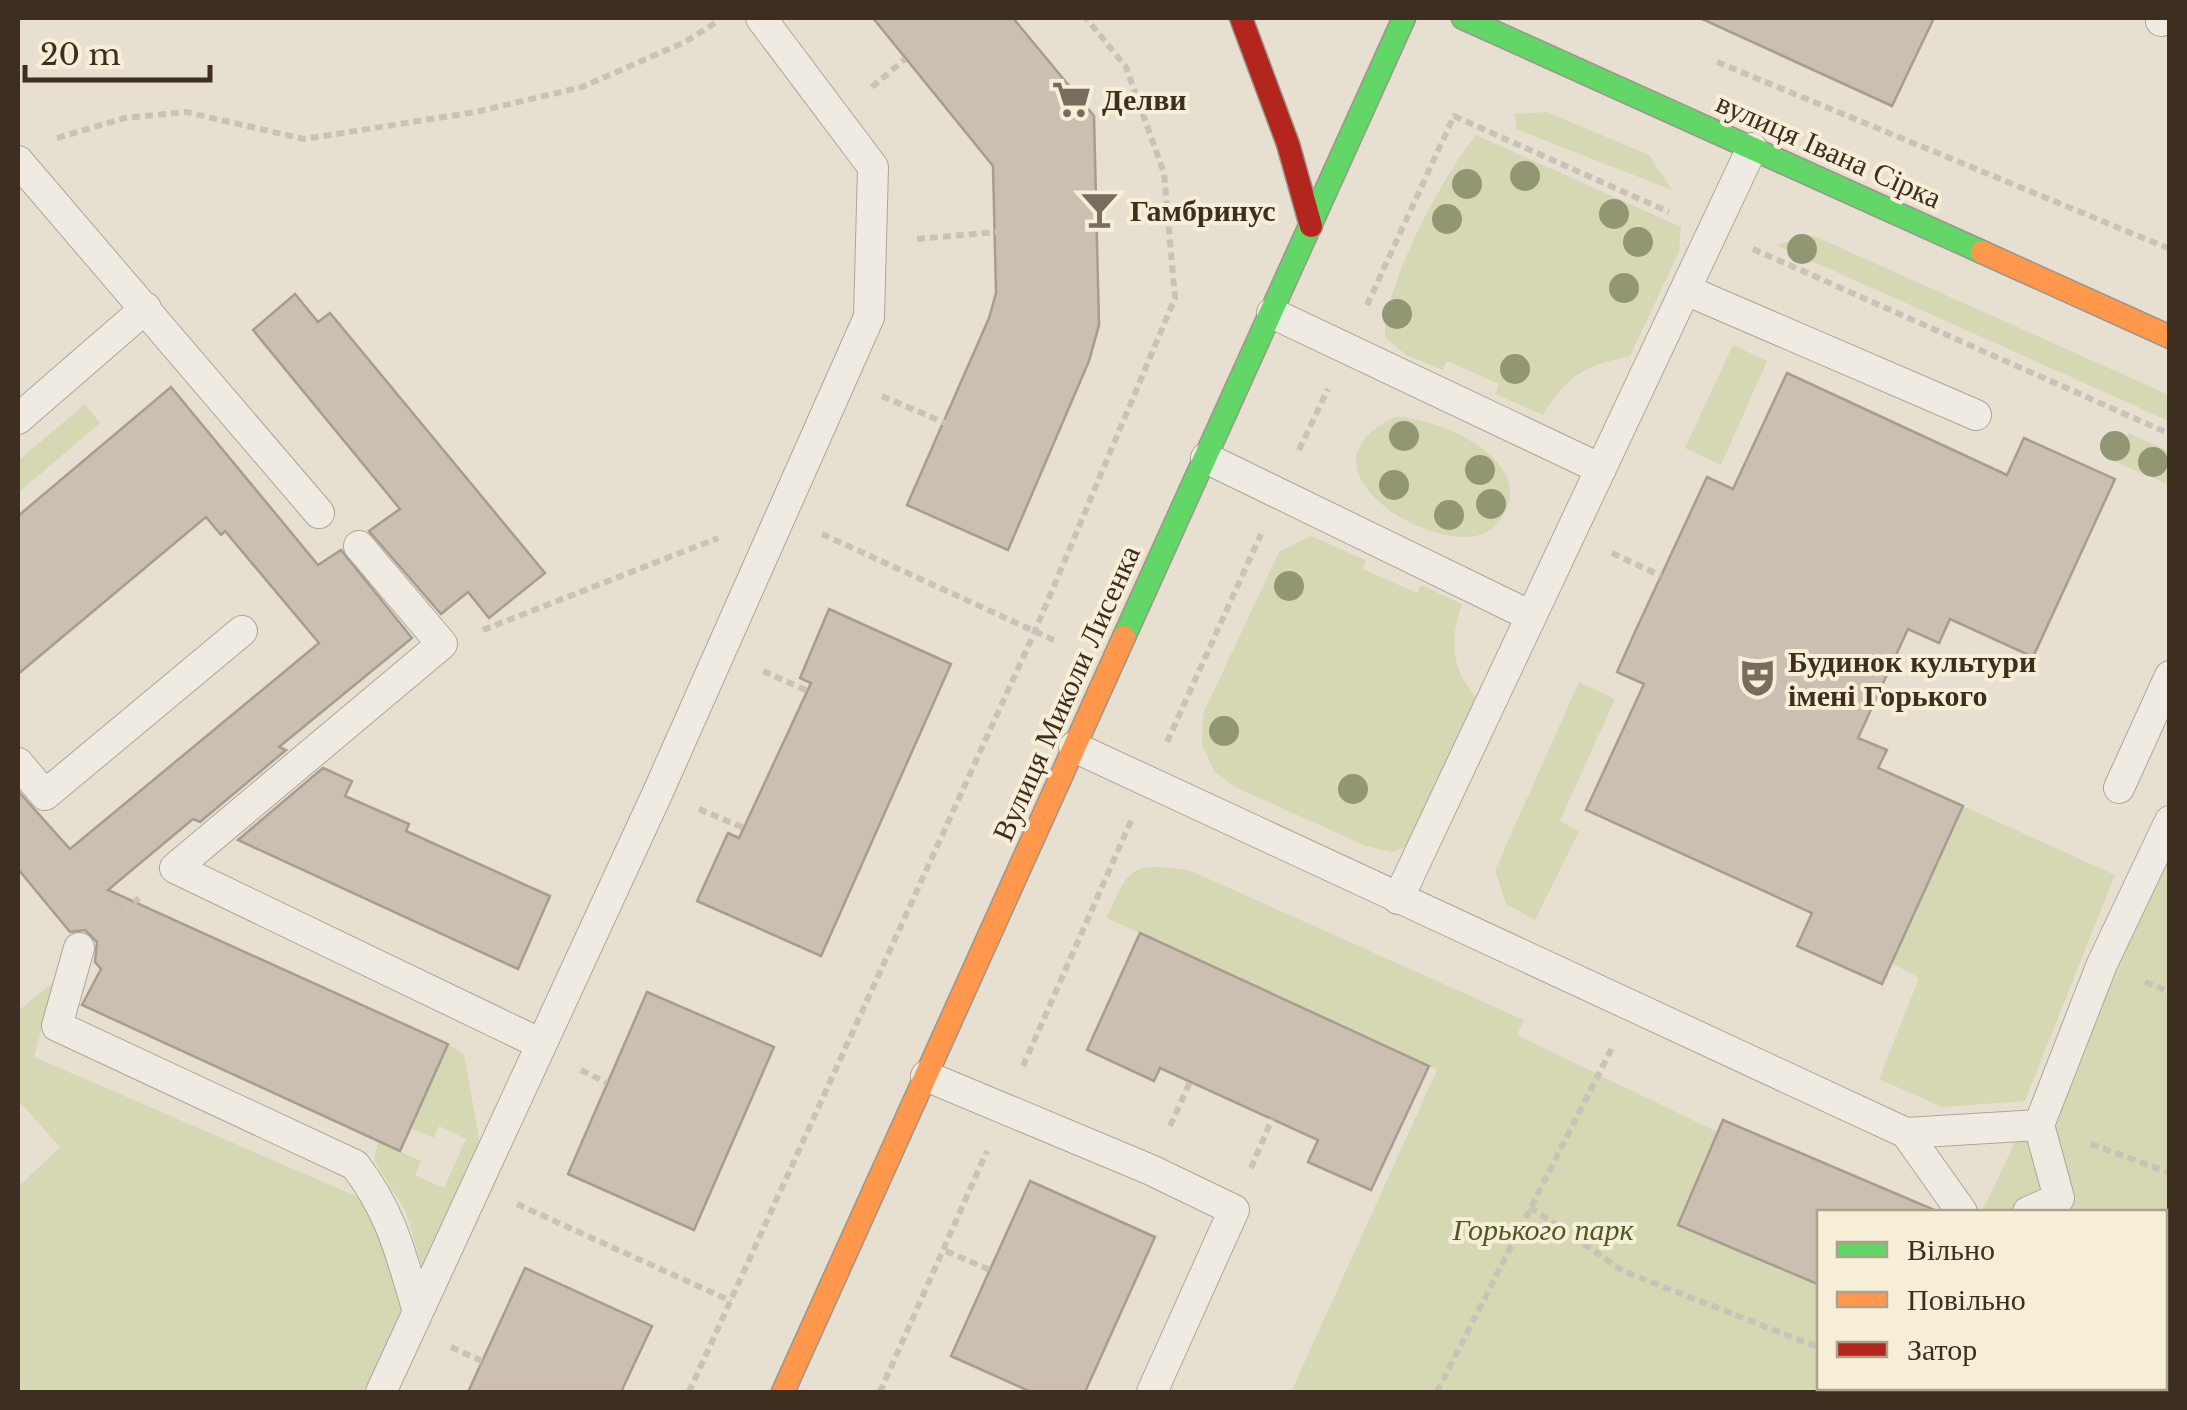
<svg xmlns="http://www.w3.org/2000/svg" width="2187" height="1410" font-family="'Libre Baskerville',serif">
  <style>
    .green { fill: #d6d7b3 }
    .building { fill: #cbbfb2; stroke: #a89c90; stroke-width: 2.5 }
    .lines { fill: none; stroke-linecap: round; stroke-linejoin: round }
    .lane-casing { stroke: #ada599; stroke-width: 32 }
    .fast-casing { stroke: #9c958a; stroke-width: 25 }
    .slow-casing { stroke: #9c958a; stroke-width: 25 }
    .jam-casing { stroke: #9c958a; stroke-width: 25 }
    .path { stroke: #c8c2b9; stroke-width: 6; stroke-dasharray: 8 5; stroke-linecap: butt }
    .lane { stroke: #efebe3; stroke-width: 30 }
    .fast { stroke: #63d668; stroke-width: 22 }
    .slow { stroke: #ff974d; stroke-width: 22 }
    .jam { stroke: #b3261e; stroke-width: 22 }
    .tree { fill: #929673 }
    .labels { text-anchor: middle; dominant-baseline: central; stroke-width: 8; stroke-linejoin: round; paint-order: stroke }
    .poi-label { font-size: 30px; font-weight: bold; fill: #3d2e20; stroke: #f7eed8; text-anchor: start }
    .street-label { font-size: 30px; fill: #3d2e20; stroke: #f7eed8 }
    .park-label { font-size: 30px; font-style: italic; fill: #4d5a26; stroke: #f7eed8 }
  </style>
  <rect width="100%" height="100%" fill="#e7e0d1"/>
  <path class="green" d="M1547,112L1649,155L1672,190L1516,129L1515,114Z
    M1476,135L1681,227L1679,252L1630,356C1584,366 1567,375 1543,415L1495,394L1499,384L1447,361L1442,370L1406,355L1385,337C1383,286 1443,175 1476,135Z
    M1814,236L2169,395V421L1776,245Z
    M1733,345L1767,361L1721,465L1685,448Z
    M85,404L100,423L18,493V461Z
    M1395,417C1434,417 1525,454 1508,505C1504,514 1499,524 1490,530C1445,563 1283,470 1395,417Z
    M2128,433L2169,451V485L2116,462Z
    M1311,536L1366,560L1363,569L1417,593L1421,585L1462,604C1449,643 1451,668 1478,700L1411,845L1392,852L1366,846L1235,787L1214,771L1202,745L1203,714L1279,552Z
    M1579,682L1615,699L1560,821L1579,831L1535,920L1506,904L1495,870Z
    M1963,806L2115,875L2025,1101L1942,1107L1879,1079L1919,978L1892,963Z
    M2169,816V1392H1291L1437,1070L1107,918C1130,864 1131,863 1189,870L1524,1020L1517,1035L1883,1212H1820V1388H2164V1212H1982Z
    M54,982L34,1057L356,1196L373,1211L404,1314L368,1392H18V1187L60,1147L18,1100V1011Z
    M448,1044L464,1055L481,1148L423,1271L406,1212L374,1160L378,1141L421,1161L415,1175L444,1188L466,1139L439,1126L434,1138L410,1128Z"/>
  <path class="building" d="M873,18H1013L1094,116L1099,325L1089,361L1008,550L907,505L989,318L996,293L993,166Z
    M1700,18H1934L1892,106Z
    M295,294L318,322L330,313L545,573L489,618L468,592L441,614L369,531L400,509L253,330Z
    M1787,373L2007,475L2024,438L2115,479L2033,657L1950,619L1939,643L1908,629L1858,738L1887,750L1878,768L1963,806L1882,984L1797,946L1812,913L1586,810L1644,684L1617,672L1634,634L1707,477L1733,489Z
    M171,387L318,565L341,550L412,638L279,747L286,750L200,822L193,819L108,890L448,1044L400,1151L82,1005L101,969L95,962L97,942L85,930L70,932L18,869V791L70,849L319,643L225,531L221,535L206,517L18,674V516Z
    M829,609L951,664L821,956L697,901L728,833L739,838L811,683L800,678Z
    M323,768L352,781L345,796L409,824L406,831L550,896L518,969L238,840Z
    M1140,933L1429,1066L1371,1190L1308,1162L1318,1140L1160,1068L1154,1081L1087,1050Z
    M647,992L774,1047L694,1230L568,1174Z
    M1723,1120L1939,1212H1820V1285L1678,1225Z
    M1030,1181L1155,1237L1085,1392H1031L951,1356Z
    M525,1268L652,1326L621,1392H468Z"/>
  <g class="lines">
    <defs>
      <path id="lane" d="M2161,21L2163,18
        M18,161L319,513
        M1686,290L1976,415
        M1272,313L1601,469
        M18,419L146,308
        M1206,458L1531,616
        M359,546L442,644L175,868L541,1044
        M1074,747L1906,1133L2039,1125L2059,1198L2028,1212
        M18,763L45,795L242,631
        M2119,788L2170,676
        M1398,899L1752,148
        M79,948L57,1026L355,1165C392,1213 401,1255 418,1312
        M926,1076L1151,1170L1234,1210L1152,1392
        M2039,1125L2102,964L2170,821
        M1906,1133L1962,1212
        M381,1392L658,792L869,317L873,167L761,18"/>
      <path id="fast" d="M1463,18L1982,252
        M1124,637L1404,18"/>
      <path id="slow" d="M1982,252L2170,337
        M783,1392L1124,637"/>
      <path id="jam" d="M1241,18L1288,144L1311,226"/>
    </defs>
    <use href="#lane" class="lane-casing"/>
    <use href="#fast" class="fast-casing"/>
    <use href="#slow" class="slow-casing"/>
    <use href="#jam" class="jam-casing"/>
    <path class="path" d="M1717,62L2170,249
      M872,87L905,59
      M57,138L125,118L186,112L304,139L476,112L582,87L685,42L718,21
      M917,239L996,232
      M1753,249L2170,434
      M1367,305L1454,116L1669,212
      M882,396L945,423
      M1299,450L1328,389
      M822,534L1056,641
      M1612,553L1661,576
      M483,630L718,538
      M763,671L808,691
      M1167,742L1261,534
      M699,809L744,828
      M114,919L139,898
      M2145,982L2170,992
      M1023,1066L1131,821
      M581,1070L607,1083
      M1170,1126L1190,1082
      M2091,1144L2170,1173
      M1251,1168L1272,1119
      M517,1204L731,1301
      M1530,1207L1623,1271L1820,1348
      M2164,1242L2170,1244
      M946,1251L990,1270
      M2164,1317L2170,1319
      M2164,1341L2170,1331
      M451,1347L482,1361
      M689,1392L1035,631L1175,298L1164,173L1126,67L1086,18
      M880,1392L987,1151
      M1437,1392L1613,1046
      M1919,1392L1921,1388
      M2140,1392L2143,1388"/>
    <use href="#lane" class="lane"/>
    <use href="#fast" class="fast"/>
    <use href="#slow" class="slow"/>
    <use href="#jam" class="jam"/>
  </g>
  <g class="tree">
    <circle cx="1525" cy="176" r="15"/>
    <circle cx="1467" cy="184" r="15"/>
    <circle cx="1614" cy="214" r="15"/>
    <circle cx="1447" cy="219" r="15"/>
    <circle cx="1638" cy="242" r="15"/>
    <circle cx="1802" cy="249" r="15"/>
    <circle cx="1624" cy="288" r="15"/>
    <circle cx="1397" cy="314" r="15"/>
    <circle cx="1515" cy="369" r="15"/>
    <circle cx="1404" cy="436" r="15"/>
    <circle cx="2115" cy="446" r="15"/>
    <circle cx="2153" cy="462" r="15"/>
    <circle cx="1480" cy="470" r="15"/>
    <circle cx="1394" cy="485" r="15"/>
    <circle cx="1491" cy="504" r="15"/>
    <circle cx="1449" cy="515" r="15"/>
    <circle cx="1289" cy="586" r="15"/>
    <circle cx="1224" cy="731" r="15"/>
    <circle cx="1353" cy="789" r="15"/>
  </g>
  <defs>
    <symbol id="supermarket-bare" viewBox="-9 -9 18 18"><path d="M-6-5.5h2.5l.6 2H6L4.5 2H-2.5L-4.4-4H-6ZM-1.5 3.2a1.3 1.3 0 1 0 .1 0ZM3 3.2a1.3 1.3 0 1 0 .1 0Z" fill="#786c5e" stroke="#f7eed8" stroke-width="2.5" paint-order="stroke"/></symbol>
    <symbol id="bar-bare" viewBox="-9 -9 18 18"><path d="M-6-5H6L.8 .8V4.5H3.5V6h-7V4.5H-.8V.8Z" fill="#786c5e" stroke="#f7eed8" stroke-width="2.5" paint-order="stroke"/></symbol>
    <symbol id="theatre-bare" viewBox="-9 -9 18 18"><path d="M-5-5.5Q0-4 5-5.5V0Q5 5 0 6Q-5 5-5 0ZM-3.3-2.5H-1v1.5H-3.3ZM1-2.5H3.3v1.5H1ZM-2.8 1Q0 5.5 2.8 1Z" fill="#786c5e" stroke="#f7eed8" stroke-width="2.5" paint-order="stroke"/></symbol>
  </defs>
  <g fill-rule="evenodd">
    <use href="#supermarket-bare" x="1044" y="72" width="55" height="55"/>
    <use href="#bar-bare" x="1072" y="182" width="55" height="55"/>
    <use href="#theatre-bare" x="1730" y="650" width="55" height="55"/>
  </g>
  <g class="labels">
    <g class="poi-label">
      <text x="1102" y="99">Делви</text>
      <text x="1130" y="210">Гамбринус</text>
      <text x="1788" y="661">Будинок культури<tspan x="1788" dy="34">імені Горького</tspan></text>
    </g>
    <g class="street-label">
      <text transform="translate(1829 150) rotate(24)">вулиця Івана Сірка</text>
      <text transform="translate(1066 693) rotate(-66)">Вулиця Миколи Лисенка</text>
    </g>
    <g class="park-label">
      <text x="1543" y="1229">Горького парк</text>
    </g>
  </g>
  <rect width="2187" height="1410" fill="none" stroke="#3d2e20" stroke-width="40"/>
  <rect x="1817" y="1210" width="350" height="180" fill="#f7eed8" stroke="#ada18e" stroke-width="2.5"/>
  <rect x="1837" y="1242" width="50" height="15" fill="#63d668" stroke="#ada18e" stroke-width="2.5"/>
  <text x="1907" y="1260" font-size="30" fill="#3d2e20">Вільно</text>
  <rect x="1837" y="1292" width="50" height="15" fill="#ff974d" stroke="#ada18e" stroke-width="2.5"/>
  <text x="1907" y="1310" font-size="30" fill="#3d2e20">Повільно</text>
  <rect x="1837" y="1342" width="50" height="15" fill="#b3261e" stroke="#ada18e" stroke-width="2.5"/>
  <text x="1907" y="1360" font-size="30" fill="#3d2e20">Затор</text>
  <path d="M25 65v15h185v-15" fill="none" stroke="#3d2e20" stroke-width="5"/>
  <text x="40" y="65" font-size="30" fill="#3d2e20" stroke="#f7eed8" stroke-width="8" paint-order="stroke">20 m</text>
</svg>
